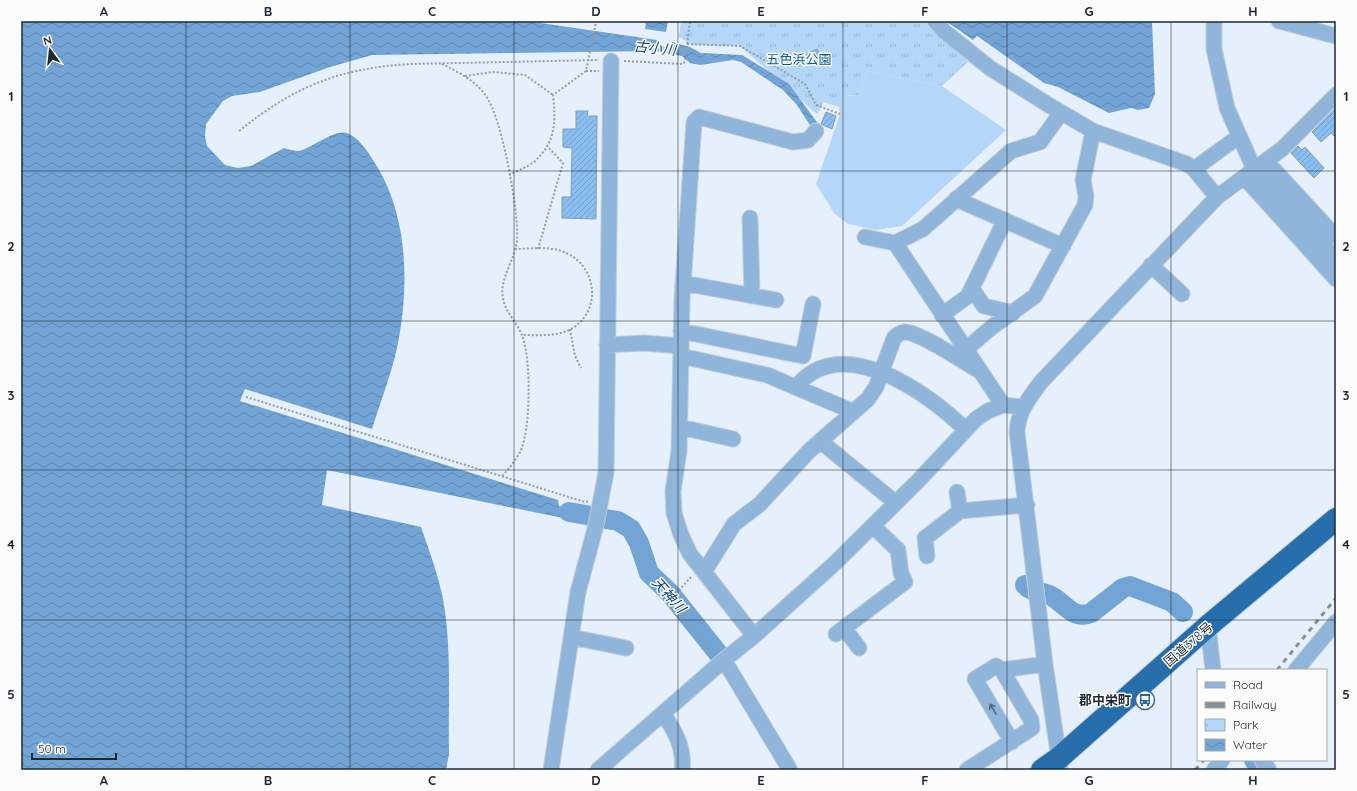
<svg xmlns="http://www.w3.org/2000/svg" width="1357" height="791" font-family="Quicksand,'Noto Sans JP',sans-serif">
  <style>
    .park { fill: url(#park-tufts) }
    .garden { fill: #b4d6f8 }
    .water { fill: url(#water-waves) }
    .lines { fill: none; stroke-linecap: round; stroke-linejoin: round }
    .river { stroke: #72a4d6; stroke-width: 20 }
    .building { fill: url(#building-hatch); stroke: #829db8 }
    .minor-casing { stroke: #c1ccd8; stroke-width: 17 }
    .highway-casing { stroke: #c1ccd8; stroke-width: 24 }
    .path { stroke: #919ca7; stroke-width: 2; stroke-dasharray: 2 2; stroke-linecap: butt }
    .minor { stroke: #8fb5db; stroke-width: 15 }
    .highway { stroke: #266eac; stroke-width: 22 }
    .rail { stroke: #848f9a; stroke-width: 3; stroke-dasharray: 5 5; stroke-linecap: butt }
    .oneway { stroke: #50677e }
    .grid { fill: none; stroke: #1d2832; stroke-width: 1; stroke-opacity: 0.55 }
    .labels { text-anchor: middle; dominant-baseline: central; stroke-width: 3; stroke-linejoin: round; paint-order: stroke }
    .park-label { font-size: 13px; fill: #065995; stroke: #fcfcfc }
    .street-label { font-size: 13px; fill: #1d2832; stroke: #fcfcfc }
    .poi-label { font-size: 13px; font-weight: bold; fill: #1d2832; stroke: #fcfcfc; text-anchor: end }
    .water-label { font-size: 14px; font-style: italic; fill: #074270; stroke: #fcfcfc }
    .neatline { fill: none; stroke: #1d2832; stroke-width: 1.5 }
    .grid-label { font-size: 13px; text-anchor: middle; font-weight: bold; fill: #1d2832 }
  </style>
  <defs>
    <pattern id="park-tufts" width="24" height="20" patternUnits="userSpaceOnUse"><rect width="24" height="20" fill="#b4d6f8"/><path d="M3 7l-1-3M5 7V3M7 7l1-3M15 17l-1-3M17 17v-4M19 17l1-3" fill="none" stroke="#9ab8d5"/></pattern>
    <pattern id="water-waves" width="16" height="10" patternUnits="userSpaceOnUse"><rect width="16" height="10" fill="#72a4d6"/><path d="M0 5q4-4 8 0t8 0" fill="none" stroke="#5d86ae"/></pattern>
    <pattern id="building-hatch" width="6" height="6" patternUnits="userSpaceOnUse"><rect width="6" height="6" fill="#8abef1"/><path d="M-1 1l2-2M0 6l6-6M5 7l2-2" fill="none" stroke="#77a3cf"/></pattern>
  </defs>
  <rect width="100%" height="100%" fill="#e5f0fc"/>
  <path class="park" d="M681,21H931L968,62L942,86L867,71L859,95L844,96L839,107L824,102L817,114L740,46L693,45L679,37Z"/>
  <path class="garden" d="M867,71L942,86L1006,130L902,226L876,230L848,224L834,213L816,184L840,114L839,107L844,96L859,95Z"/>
  <path class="water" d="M21,21H527L657,40L664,47H671L672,42L690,47L701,53L742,55L789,84L819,125L813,130L797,105L783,90L741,62L733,60L700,65L690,63L682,56L655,51L372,55L330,67L260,92L232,96L223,101L206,124L205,136L207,146L225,165L238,168L251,166L284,148C288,149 295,151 299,151C313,148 336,127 349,134C362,140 371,157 378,168C409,221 409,290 397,348C391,375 380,403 372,429L245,389L240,401L558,500L559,506L570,509L568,519L327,470L322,505L421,527C429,550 438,574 443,599C452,647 448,705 449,754L446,770H21Z
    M646,21H668L666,32L645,29Z
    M946,21H1152L1155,94L1149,108L1138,110L1131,108L1109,113L1058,87L1044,83L977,36L973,40Z"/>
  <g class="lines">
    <path class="river" d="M569,512L592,516
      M606,519L618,521L631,529L639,543L649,573L670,593L721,657
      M1025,585C1033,594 1044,591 1053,597C1066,605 1074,620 1091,613L1123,588L1130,586L1172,602L1183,612
      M1254,760L1260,770"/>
  </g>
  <path class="building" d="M817,49L822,60L811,65L807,54Z
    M1336,108V138L1331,133L1321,142L1312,132Z
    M576,111H588L587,116H597L596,219L562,218V197H571L572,148L563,147V129H576Z
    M826,112L836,116L832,129L821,124Z
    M1298,146L1302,150L1305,147L1324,168L1314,178L1291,153Z"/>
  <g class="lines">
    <defs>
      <path id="minor" d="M935,21L945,32L990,68L1047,104L1093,131L1187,164L1194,169L1217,197
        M1214,21V49L1227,108L1254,169L1336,259
        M1279,21L1336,36
        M1266,161L1336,237
        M1194,169L1238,137
        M1244,177L1336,279
        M956,199L1063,246
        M750,218L752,296
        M865,237L895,243L1003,405
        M895,243L923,229L1011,151L1040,142L1061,113
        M1151,265L1182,294
        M683,283L776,300
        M972,289L984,306L1013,313
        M942,315L968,296L1005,220
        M681,331L803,356L813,304
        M607,345L644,343L681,346
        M965,350L992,327L1035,296L1085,205L1086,196L1083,180L1093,131
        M681,356L767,375L854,412
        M797,386C842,331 928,393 965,429
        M680,427L733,439
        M820,441L896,503
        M957,492L960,511
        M927,556L925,538L960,511L1027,505
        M704,572L734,524L760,504L809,451L868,399L876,387L894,338C897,335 899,333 904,332C918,331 964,362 978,370
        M1208,626L1213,670
        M844,628L859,648
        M836,634L905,582L901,573L898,550L873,526
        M754,636L690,554L681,535L674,513L673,491L679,451L682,300L694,122L699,117L793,142L808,140L816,131
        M571,637L626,648
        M724,660L790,770
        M1002,670L1045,664
        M1296,670L1336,622
        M663,714C675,730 685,749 682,770
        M1262,760L1269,770
        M1060,765L1045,664L1017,432C1018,412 1029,398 1041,382L1217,197L1282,149L1336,95
        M551,770L578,592L596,525L606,473L611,61
        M598,770L724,660L754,636L834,564L918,481L976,419L988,411L1003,405L1023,407
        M967,770L1032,728L1031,720L1002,670L996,666L975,679L1012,742
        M1214,770L1222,760"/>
      <path id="highway" d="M1042,770L1059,758L1208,626L1336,519"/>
    </defs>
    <use href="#minor" class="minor-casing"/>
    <use href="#highway" class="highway-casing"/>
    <path class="path" d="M687,44L740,46L805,84L816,105L840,114
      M624,61L683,64L685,61L690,21
      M442,64C458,72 475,80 486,96C502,118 519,212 517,240C515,260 499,279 503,298C505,313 519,324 523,338C531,362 531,430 520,452C515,461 509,469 502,476
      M586,71H599
      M465,76L493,72L525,75L553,95
      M239,131C295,86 340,68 411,64L599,60
      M509,175C517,171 527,167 534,162C556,142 556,122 553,95L586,71L596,22
      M515,249C530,249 547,246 561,251C595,261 604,308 573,328C558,337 539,335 522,335
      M538,249L563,163L547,146
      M570,329L575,356L581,368
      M246,397L585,502L589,501
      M691,577L671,599L713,654"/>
    <use href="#minor" class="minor"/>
    <use href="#highway" class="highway"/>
    <path class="rail" d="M1277,670L1336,598
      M1195,770L1204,760"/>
  </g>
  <defs><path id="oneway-shaft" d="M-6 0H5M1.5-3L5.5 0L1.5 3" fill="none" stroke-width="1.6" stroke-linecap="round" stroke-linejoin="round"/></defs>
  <use class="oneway" href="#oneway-shaft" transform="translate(993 709) rotate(-121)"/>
  <path class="grid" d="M186,21V770M350,21V770M514,21V770M678,21V770M843,21V770M1007,21V770M1171,21V770M21,171H1336M21,321H1336M21,470H1336M21,620H1336"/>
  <defs>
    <symbol id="bus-ring" viewBox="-11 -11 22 22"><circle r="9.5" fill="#fcfcfc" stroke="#2c69a0" stroke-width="1.5"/><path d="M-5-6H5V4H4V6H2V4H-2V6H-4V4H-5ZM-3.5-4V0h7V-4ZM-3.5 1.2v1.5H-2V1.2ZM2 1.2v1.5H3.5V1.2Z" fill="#2c69a0"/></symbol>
  </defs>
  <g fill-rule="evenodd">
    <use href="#bus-ring" x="1134" y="689" width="22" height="22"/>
  </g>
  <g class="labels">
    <g class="park-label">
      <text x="799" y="59">五色浜公園</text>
    </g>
    <g class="street-label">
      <text transform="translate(1188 644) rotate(-41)">国道378号</text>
    </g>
    <g class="poi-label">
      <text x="1131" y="700">郡中栄町</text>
    </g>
    <g class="water-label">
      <text transform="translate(655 48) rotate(6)">古小川</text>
      <text transform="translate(669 595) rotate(48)">天神川</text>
    </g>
  </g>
  <rect width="1357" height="791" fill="none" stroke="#fcfcfc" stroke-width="44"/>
  <rect x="1197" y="669" width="130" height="92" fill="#fcfcfc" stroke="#a3a7ab"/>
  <rect x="1205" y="682" width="20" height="6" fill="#8fb5db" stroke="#a3a7ab"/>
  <text x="1233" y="689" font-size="12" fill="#1d2832">Road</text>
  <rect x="1205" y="702" width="20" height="6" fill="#848f9a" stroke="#a3a7ab"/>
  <text x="1233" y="709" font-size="12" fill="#1d2832">Railway</text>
  <rect x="1205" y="719" width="20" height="12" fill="url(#park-tufts)" stroke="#a3a7ab"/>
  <text x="1233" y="729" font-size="12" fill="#1d2832">Park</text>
  <rect x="1205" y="739" width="20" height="12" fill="url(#water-waves)" stroke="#a3a7ab"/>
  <text x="1233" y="749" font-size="12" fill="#1d2832">Water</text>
  <g transform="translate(50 50) rotate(345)" stroke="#fcfcfc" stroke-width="3" paint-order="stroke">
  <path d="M0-3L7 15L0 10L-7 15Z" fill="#1d2832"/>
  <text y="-6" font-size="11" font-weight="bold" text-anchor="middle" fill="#1d2832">N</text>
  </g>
  <path d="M32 753v6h84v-6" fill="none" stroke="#1d2832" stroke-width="2"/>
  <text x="38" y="753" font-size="12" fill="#1d2832" stroke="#fcfcfc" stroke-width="3" paint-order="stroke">50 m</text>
  <rect x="22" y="22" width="1313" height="747" class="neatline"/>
  <g class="grid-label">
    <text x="104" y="16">A</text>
    <text x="268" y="16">B</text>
    <text x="432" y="16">C</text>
    <text x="596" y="16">D</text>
    <text x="761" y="16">E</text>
    <text x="925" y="16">F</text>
    <text x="1089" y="16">G</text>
    <text x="1253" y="16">H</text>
    <text x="11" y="101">1</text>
    <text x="1346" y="101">1</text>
    <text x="11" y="251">2</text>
    <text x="1346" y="251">2</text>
    <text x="11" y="400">3</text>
    <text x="1346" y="400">3</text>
    <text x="11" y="549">4</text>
    <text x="1346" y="549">4</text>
    <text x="11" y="699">5</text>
    <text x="1346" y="699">5</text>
    <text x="104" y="785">A</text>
    <text x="268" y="785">B</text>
    <text x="432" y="785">C</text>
    <text x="596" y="785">D</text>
    <text x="761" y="785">E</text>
    <text x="925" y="785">F</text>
    <text x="1089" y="785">G</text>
    <text x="1253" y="785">H</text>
  </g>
</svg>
